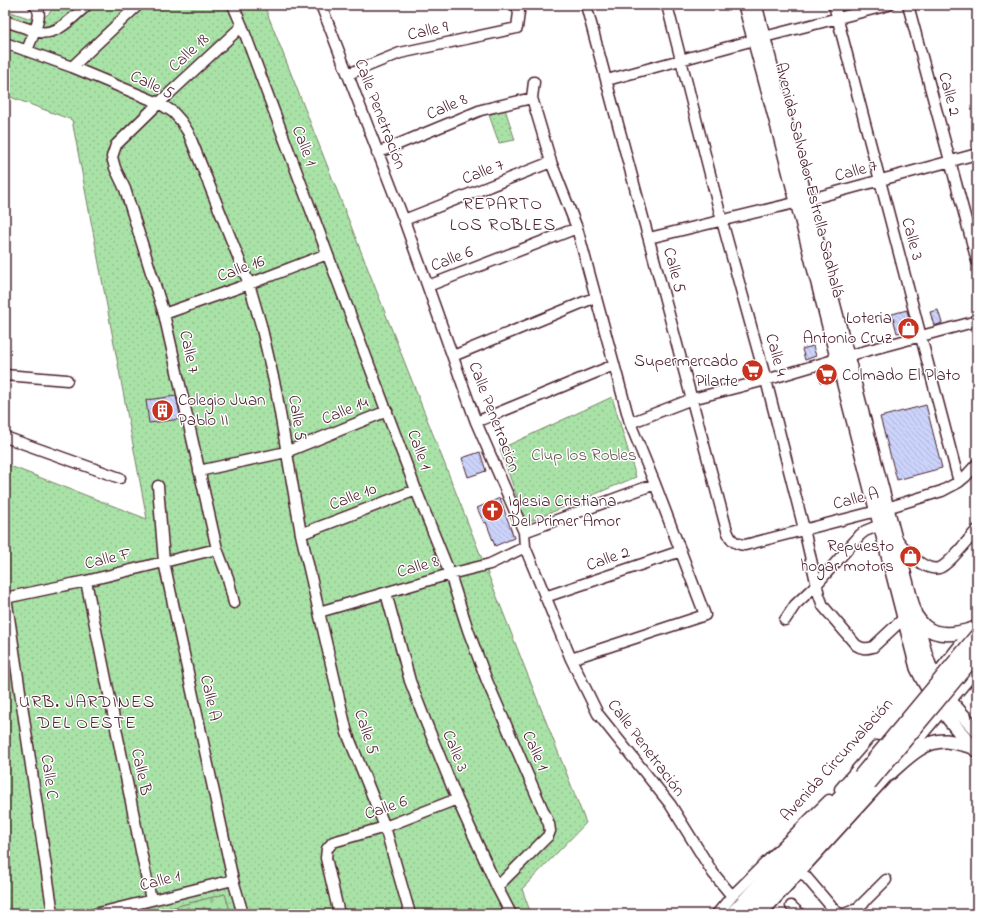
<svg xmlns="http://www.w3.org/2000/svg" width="982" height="919" font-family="'Indie Flower',sans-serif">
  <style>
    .grass { fill: url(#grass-dots); stroke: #7a8069 }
    .cemetery { fill: url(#cemetery-stones); stroke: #7a8069 }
    .building { fill: url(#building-back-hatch); stroke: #4a1f2b }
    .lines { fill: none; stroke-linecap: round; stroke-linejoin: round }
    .minor-casing { stroke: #4a1f2b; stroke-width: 13 }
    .major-casing { stroke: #4a1f2b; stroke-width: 16 }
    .minor { stroke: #fff; stroke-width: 10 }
    .major { stroke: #fff; stroke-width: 13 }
    .major-bridge-casing { stroke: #4a1f2b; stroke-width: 16; stroke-linecap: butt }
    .major-bridge { stroke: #fff; stroke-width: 13 }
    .labels { text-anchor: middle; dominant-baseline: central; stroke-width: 3; stroke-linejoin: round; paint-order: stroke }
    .street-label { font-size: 17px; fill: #4a1f2b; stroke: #fff }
    .poi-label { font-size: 17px; fill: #4a1f2b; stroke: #fff; text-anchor: end }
    .park-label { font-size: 17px; fill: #665a50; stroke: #fff }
    .neighbourhood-label { font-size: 18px; letter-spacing: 1px; fill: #4a1f2b; stroke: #fff }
  </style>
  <defs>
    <pattern id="grass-dots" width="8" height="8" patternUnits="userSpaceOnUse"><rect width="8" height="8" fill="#a9e2a7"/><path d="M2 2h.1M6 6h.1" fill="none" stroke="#93c190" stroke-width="1.8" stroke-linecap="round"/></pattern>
    <pattern id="cemetery-stones" width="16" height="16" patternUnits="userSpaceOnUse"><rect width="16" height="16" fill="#a9e2a7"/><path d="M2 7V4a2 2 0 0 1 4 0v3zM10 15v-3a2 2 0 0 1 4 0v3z" fill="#93c190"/></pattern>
    <pattern id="building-back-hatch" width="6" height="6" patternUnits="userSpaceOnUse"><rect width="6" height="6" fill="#cbd3fb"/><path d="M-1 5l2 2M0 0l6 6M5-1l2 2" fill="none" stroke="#b0b5d7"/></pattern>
  </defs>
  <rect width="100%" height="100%" fill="#fff"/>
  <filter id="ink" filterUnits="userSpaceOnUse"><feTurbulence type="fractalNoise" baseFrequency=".025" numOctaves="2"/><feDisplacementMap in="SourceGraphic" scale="8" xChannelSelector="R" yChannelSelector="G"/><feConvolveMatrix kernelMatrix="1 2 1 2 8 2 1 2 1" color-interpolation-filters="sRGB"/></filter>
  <g filter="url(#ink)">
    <path class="grass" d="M57,5H264L586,823L522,889L531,914H231L225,894L147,914H5V464L147,519L72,120L5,95V10L40,22Z
      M505,109L515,140L499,143L489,115Z
      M612,397L636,477L526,523L500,449Z"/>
    <path class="cemetery" d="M225,894L231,914H147Z"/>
    <path class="building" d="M907,310L912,330L897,333L892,314Z
      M938,310L942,323L934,326L930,312Z
      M813,346L816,356L805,360L802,349Z
      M754,362L757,371L755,376L751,377L748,364Z
      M832,368L834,379L821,383L819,372Z
      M176,396L181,419L149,423L146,400Z
      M926,405L942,468L897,480L880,417Z
      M480,452L486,471L468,477L462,458Z
      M500,498L514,538L495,546L486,522L484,523L477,508Z"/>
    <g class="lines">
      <defs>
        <path id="minor" d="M233,5L242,26L416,490L450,574L468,630L487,681L549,824L550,831L548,836L497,887
          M321,5L404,220L476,422L524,532L525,547L571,659L598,714L670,804L713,873L732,896
          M586,5L726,527C729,538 733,544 745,545L877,511L942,491L959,482L965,477L977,464
          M667,5L722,221L766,380L804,529L819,595L823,606L856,645C862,649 866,649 873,647L904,618
          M834,5L959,482
          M908,5L977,261
          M5,21L35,31C37,22 43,11 34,5
          M764,37L889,5
          M5,43L72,67L159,103L173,112L181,121L188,132L249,284L261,325L276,390L301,534L347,733L385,827L410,914
          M27,50L35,31C56,38 72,18 87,5
          M72,67L138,5
          M348,74L400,53L517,28L519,12L516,5
          M607,80L754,40
          M534,82L532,98L551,162L577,228L630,423L655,484L705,615L571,659
          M377,153L481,110L532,98
          M404,220L551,162
          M649,238L807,200L977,154
          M428,286L577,228
          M164,314L249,284L327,254
          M453,356L596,297
          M5,375L67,380
          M476,422L614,365
          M630,423L692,399L766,380L847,356L977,321
          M5,437L120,478
          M199,471L286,452L387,411
          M158,486L164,562L233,880L243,914
          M524,532L655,484
          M301,534L416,490
          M897,539C905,550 924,572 939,568C948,566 970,537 977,530
          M86,581L151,900
          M386,593L410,681L425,720L457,799L497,887L511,914
          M6,597L53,914
          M545,597L681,551
          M5,598L86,581L217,549
          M234,603L228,578L217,549L164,314L125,189L115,168L112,157L116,145L159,103L242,26
          M319,612L450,574L490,564L525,547
          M785,620L795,605L816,585L860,535L865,531L880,525
          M939,671L974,627
          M905,755L977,669
          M840,789L877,746
          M801,871L835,911L841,914
          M791,906L800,914
          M95,914L233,880
          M339,914L326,858L327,849L333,842L385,827L457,799
          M717,914L732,896L829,800
          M762,914L894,769
          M844,914L857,909L886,880"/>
        <path id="major" d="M745,5L777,124L917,668C932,700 953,726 977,751
          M755,5L925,653C928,661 930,669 934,677C944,697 962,714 977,731
          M916,616C918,619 921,623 924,626C938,638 958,634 973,629
          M889,774C905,760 923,740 946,741C956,742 965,745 974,747
          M732,914L860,776
          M749,914L869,784"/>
      </defs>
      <use href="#minor" class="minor-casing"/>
      <use href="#major" class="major-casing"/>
      <use href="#minor" class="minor"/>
      <use href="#major" class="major"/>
      <defs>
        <path id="major-bridge" d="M860,776L977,635
          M869,784L977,654"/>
      </defs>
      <use href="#major-bridge" class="major-bridge-casing"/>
      <use href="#major-bridge" class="major-bridge"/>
    </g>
  </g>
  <defs>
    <symbol id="shop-disc" viewBox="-11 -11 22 22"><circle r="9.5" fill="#c8321e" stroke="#fff"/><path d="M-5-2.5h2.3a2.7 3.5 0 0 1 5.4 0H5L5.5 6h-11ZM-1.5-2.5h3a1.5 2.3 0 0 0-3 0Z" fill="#fff"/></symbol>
    <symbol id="supermarket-disc" viewBox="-11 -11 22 22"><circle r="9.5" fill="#c8321e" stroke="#fff"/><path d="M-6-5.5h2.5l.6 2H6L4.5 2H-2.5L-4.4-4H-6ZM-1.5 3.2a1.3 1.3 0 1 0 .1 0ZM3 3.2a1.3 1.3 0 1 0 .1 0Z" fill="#fff"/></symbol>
    <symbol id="building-disc" viewBox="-11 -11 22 22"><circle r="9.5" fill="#c8321e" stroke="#fff"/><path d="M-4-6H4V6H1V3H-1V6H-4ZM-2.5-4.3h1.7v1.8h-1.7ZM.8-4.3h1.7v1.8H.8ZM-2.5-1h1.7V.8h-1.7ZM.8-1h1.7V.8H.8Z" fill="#fff"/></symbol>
    <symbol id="church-disc" viewBox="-11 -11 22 22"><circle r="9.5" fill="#c8321e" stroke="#fff"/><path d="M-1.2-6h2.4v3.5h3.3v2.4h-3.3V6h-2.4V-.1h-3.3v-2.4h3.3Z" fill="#fff"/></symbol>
  </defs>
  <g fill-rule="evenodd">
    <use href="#shop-disc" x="896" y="316" width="25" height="25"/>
    <use href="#supermarket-disc" x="740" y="358" width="25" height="25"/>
    <use href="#supermarket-disc" x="814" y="362" width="25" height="25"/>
    <use href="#building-disc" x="150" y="398" width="25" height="25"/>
    <use href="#church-disc" x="480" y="498" width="25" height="25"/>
    <use href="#shop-disc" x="898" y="544" width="25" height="25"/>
  </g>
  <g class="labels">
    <g class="street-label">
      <text transform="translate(428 31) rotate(-12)">Calle 9</text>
      <text transform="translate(189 53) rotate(-43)">Calle 18</text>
      <text transform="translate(152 85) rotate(25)">Calle 5</text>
      <text transform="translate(949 94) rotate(75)">Calle 2</text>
      <text transform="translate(447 107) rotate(-23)">Calle 8</text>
      <text transform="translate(380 114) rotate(69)">Calle Penetración</text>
      <text transform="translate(304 146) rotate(69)">Calle 1</text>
      <text transform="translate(856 171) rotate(-15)">Calle 7</text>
      <text transform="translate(483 172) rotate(-21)">Calle 7</text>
      <text transform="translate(809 180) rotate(76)">Avenida Salvador Estrella Sadhalá</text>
      <text transform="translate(912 239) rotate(75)">Calle 3</text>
      <text transform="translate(452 259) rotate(-21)">Calle 6</text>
      <text transform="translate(241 269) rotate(-20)">Calle 16</text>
      <text transform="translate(674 270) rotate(75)">Calle 5</text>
      <text transform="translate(189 352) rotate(78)">Calle 7</text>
      <text transform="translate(776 355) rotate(75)">Calle 4</text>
      <text transform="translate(345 411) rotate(-22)">Calle 14</text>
      <text transform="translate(494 417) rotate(69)">Calle Penetración</text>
      <text transform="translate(297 418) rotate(81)">Calle 5</text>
      <text transform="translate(419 450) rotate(70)">Calle 1</text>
      <text transform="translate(353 497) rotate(-21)">Calle 10</text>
      <text transform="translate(856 499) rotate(-14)">Calle A</text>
      <text transform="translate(108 559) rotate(-13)">Calle F</text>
      <text transform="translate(608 559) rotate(-19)">Calle 2</text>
      <text transform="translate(418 567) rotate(-16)">Calle 8</text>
      <text transform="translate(210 698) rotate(78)">Calle A</text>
      <text transform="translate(366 732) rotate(72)">Calle 5</text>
      <text transform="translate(646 748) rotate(53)">Calle Penetración</text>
      <text transform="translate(455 751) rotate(68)">Calle 3</text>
      <text transform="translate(535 751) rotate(66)">Calle 1</text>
      <text transform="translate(837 760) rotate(-48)">Avenida Circunvalación</text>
      <text transform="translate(141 772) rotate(78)">Calle B</text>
      <text transform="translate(49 777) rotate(82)">Calle C</text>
      <text transform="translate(386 808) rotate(-19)">Calle 6</text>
      <text transform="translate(160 881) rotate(-14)">Calle 1</text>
    </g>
    <g class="poi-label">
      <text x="892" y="318">Loteria<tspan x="892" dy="20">Antonio Cruz</tspan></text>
      <text x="738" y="361">Supermercado<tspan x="738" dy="20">Pilarte</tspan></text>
      <text x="842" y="375" text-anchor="start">Colmado El Plato</text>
      <text x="178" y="400" text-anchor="start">Colegio Juan<tspan x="178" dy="20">Pablo II</tspan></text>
      <text x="508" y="501" text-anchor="start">Iglesia Cristiana<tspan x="508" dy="20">Del Primer Amor</tspan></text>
      <text x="894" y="546">Repuesto<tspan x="894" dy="20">hogar motors</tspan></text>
    </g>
    <g class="park-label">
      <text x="584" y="455">Clup los Robles</text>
    </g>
    <g class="neighbourhood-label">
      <text x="503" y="205">REPARTO<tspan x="503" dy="21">LOS ROBLES</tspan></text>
      <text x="87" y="703">URB. JARDINES<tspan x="87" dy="21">DEL OESTE</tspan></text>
    </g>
  </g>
  <rect width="982" height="919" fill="none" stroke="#fff" stroke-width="20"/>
  <rect x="10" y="10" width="962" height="899" fill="none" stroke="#4a1f2b" stroke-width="1.5" filter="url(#ink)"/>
</svg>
